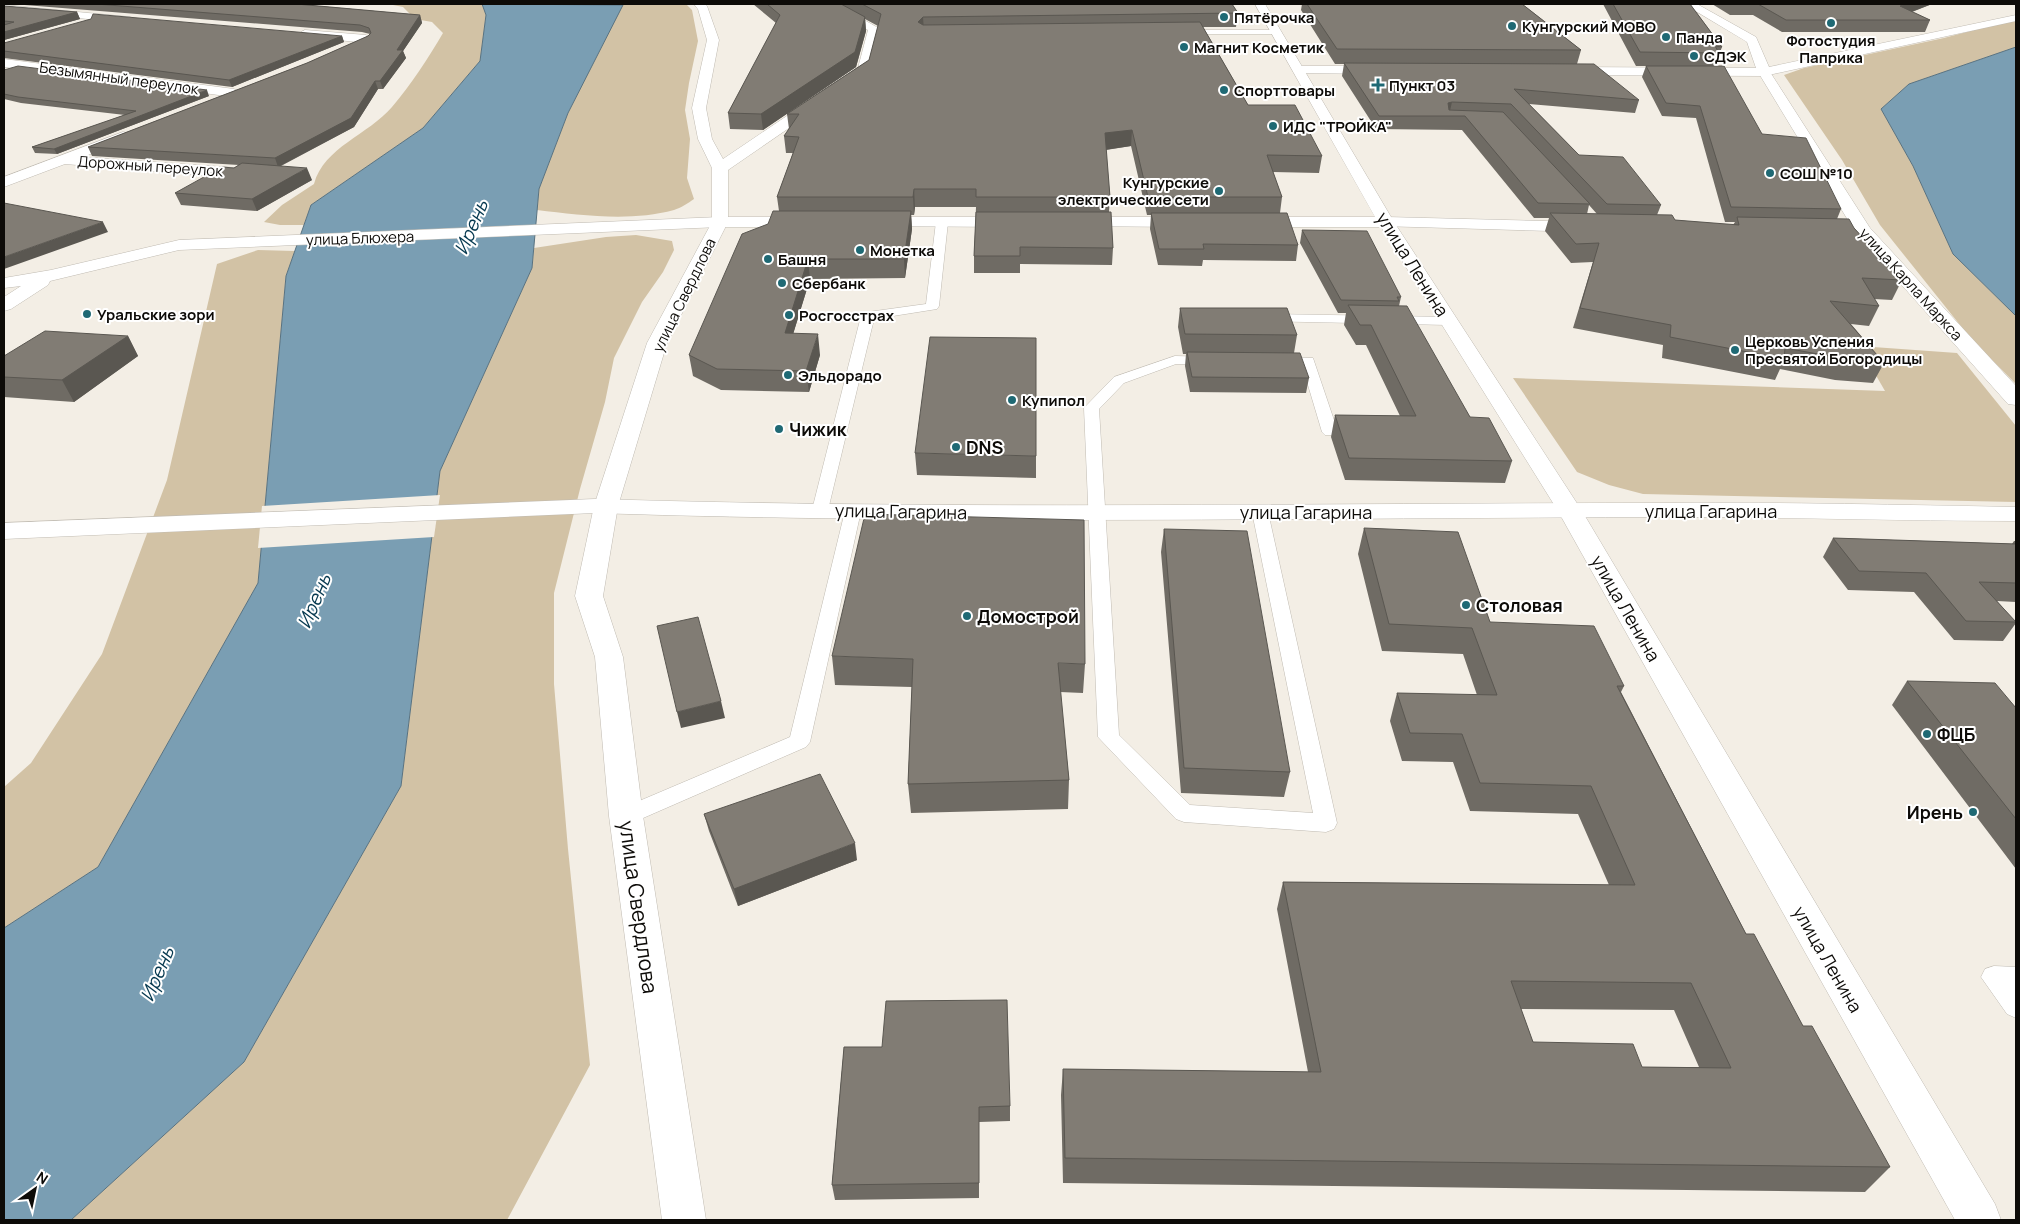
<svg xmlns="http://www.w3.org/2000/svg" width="2020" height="1224" font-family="Manrope,sans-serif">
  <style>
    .green { fill: #d2c2a5 }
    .water { fill: #7a9eb3; stroke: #597280 }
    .pier { fill: #f3eee5 }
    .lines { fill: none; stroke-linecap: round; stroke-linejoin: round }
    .service-casing { stroke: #c0bbb2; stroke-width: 1 }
    .pedestrian-casing { stroke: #c0bbb2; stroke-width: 1 }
    .minor-casing { stroke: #c0bbb2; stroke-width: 1 }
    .tertiary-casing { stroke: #c0bbb2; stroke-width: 1 }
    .secondary-casing { stroke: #c0bbb2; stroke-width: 1 }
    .primary-casing { stroke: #c0bbb2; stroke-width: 1 }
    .service { fill: #fff; fill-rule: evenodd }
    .pedestrian { fill: #fff; fill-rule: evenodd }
    .minor { fill: #fff; fill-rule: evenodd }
    .tertiary { fill: #fff; fill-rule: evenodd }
    .secondary { fill: #fff; fill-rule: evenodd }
    .primary { fill: #fff; fill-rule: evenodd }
    .wall { fill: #6f6b64; fill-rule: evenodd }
    .shaded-wall { fill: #5a5751 }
    .building { fill: #817c74; stroke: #5a5751; fill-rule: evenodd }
    .poi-dot { fill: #1f6974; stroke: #fff; stroke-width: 2 }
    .labels { text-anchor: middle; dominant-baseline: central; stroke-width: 4; stroke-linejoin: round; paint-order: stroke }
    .far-poi-label { font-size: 15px; font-weight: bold; fill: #0d0b08; stroke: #fff; text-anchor: start }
    .far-street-label { font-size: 15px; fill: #0d0b08; stroke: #fff }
    .street-label { font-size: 18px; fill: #0d0b08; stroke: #fff }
    .poi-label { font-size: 18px; font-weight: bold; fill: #0d0b08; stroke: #fff; text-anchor: start }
    .water-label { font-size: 19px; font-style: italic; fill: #05384f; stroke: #fff }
    .near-street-label { font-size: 21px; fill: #0d0b08; stroke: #fff }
  </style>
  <rect width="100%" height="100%" fill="#f3eee5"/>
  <path class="green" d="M388,4H482L486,15L480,61L423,128L311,205L304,225H280L264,222L282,205L314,184C324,147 368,135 392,107C410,86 429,57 443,33L432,22L415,19L403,7Z
    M623,4H686L692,10L698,41L689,83L685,110L690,139L687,178L694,199C688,203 681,208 674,210C630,222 580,215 537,210L539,189L568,113Z
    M2016,19V47L1909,84L1881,109L1913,166L1953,254L2016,316V384L1972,340L1880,225L1842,160L1784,75L1804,68L1944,38Z
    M636,235L672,241L674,250L663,272L642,302L614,358L605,402L580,489L554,593V684L568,849L590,1065L507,1220H71L244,1062L401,786L440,471L532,268L534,248L606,237Z
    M258,250L295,251L286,276L258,583L98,867L4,928V787L31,763L102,654L167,480L217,264Z
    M1859,346L1957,353L2016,426V502L1643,494L1609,485L1577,472L1513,378L1885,391Z"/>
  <path class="water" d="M482,4L623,5L568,113L539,189L532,268L440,471L401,786L244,1062L71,1220H4V928L98,867L258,583L286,276L311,205L423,128L480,61L486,15Z
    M2016,47V316L1953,254L1913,166L1881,109L1909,84Z"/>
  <path class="pier" d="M440,495L434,537L258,548L262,506Z"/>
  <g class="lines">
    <defs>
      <path id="service" d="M1177,30H1277L1281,32L1277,34H1177Z
        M942,219L948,222L939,306L937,309L874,319L828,510L826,514H814L812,510L861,316L868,312L926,304L936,222Z
        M1266,314L1449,317L1456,321L1449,325L1261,321L1259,318Z
        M1175,356L1211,357L1216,358L1218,361L1216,364L1211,365L1176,364L1124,383L1099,409L1119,735L1190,805L1313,813L1252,512L1254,508H1266L1268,512L1337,823L1334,829L1326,832L1184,822L1176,819L1098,737L1084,408L1114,377Z
        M1279,357L1313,358L1338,432L1335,435H1325L1322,432L1302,365L1274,364L1272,361L1274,358Z
        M853,506L859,507L861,511L810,742L806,747L634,822L626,825L618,822L615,816L618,810L790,737L845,511L847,507Z
        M1994,966L2016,967V1018L2007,1014L1981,977L1985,969Z"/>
      <path id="pedestrian" d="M1764,68L1770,72L1870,228L2016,386V405L2008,404L1857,235L1758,72Z"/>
      <path id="minor" d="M694,4H705L707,6L719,40L706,108L712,139L723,159L858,68L868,30L823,4H836L880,29L869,73L728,170V222L667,343L618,506L603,596L623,657L643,816L706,1220H662L609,816L595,657L575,596L594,506L647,343L712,222V168L698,139L692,108L707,40L698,9Z
        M1684,4H1697L1756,37L1769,67L2016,15V21L1764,76L1565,75L1559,71L1565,67L1756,68L1747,42Z
        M4,5L130,17L136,20L130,23L4,11Z
        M305,30L366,35L372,39L366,43L301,36L299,34L301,32Z
        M4,59L234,89L241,93L234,97L4,67Z
        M1299,66H1380L1386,70L1380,74L1294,73L1293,70Z
        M123,132L128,133L130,136L128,139L83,157L238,168L243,170L246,173L243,176L238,178L65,164L4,187V177Z
        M1386,217L1584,222L1590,223L1593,227L1590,231L1584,232L1380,226L1378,222L1380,218Z
        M1820,226H1863L1869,227L1872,231L1869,235L1863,236L1814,235L1811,231L1814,227Z"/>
      <path id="tertiary" d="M1255,4H1265L1394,222L1582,511L1579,516L1570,518L1561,516L1558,511L1381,227H1252L1246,226L1244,222L1246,218L1252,217H1375Z
        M720,217H807L813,218L815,222L813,226L807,227H720L179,250L50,281L48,285L11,309L4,311V297L21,286L4,288V278L51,270L179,240Z
        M875,217H1012L1018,218L1020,222L1018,226L1012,227L869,226L867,222L869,218Z
        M1075,217H1187L1193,218L1195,222L1193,226L1187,227L1069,226L1067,222L1069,218Z"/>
      <path id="secondary" d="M1570,504L1579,506L1582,511L1995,1204L2001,1220H1955L1558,511L1561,506Z"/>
      <path id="primary" d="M595,499C954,510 1314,503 1673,503C1787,502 1902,505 2016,507V521C1902,521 1788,517 1673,517C1314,518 954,525 595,513L4,539V523Z"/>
    </defs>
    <use href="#service" class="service-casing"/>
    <use href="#pedestrian" class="pedestrian-casing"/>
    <use href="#minor" class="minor-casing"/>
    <use href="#tertiary" class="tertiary-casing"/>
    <use href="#secondary" class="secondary-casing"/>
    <use href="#primary" class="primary-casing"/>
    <use href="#service" class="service"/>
    <use href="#pedestrian" class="pedestrian"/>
    <use href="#minor" class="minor"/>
    <use href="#tertiary" class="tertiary"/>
    <use href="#secondary" class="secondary"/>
    <use href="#primary" class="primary"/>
  </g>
  <path class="wall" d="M12,4H296L420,15L422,23L403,51L406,58L383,89H378L354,127L281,166L312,180L257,211L181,205L175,193L234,168L239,165L92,156L88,147L307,63L368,36L370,34L362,32Z
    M753,4H1232L1238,13L1236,27H1203L1248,105L1322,156L1319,173L1273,172L1282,197L1280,213L1298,245L1296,261L1203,260L1202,266L1158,265L1150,229L1151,215H1147L1131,146L1106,150L1110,197L1109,212L1113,248L1112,265L1020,264V273H974V256L976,207H915L914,215H911L912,229L905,278L810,279L793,334L820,355L809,392L721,390L693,376L689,355L768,224L779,211L777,197L793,153H786L784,136L789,129L787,114L869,60L878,26L865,19L866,31L856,67L763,130L730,129L728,113L776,23Z
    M1302,4H1522L1581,50L1577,64L1639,100L1635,113L1529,104L1579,155L1661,205L1657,215L1675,220L1733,225L1735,222H1725L1696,118L1662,116L1642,77L1646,66H1636L1603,4H1690L1722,47L1717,60H1716L1714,66L1762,134L1841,209L1837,219L1854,228L1902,280L1892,300L1874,299L1879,306L1869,326L1851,324L1884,363L1873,383L1835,380L1780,369L1775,380L1662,358L1663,345L1573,328L1593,262L1571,263L1545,231L1549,218H1534L1462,130L1376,129L1342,76L1344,64H1335L1301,10ZM1589,205L1597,214H1587Z
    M1712,4H1932L1912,12L1930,20L1925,32H1782L1753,15H1730Z
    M4,6L77,12L80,19L4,40Z
    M342,36L344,42L232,87L4,58V43Z
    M4,70L209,96L57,154L35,153L32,147L125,115L21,103L4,99Z
    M1302,230L1401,297L1399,306L1470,417L1512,461L1505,483L1345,480L1331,437L1335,415L1400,416L1366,345H1356L1344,325L1346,313H1338L1300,243Z
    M1180,308L1297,335L1294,353L1309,378L1306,393L1190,392L1185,366L1186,354H1183L1178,327Z
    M128,336L138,356L74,402L4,397V356Z
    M915,453L1036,456V478L917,475Z
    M1364,528L1490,622L1624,686L1621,692L1746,934L1803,1026L1890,1167L1865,1192L1063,1183L1061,1095L1063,1069L1308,1072L1277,909L1283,882L1609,885L1578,814L1470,811L1453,762L1402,761L1390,721L1397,693L1477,695L1463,654L1382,651L1358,554ZM1521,1009L1674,1010L1699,1067H1642L1533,1042Z
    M1164,529L1290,772L1284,797L1181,793L1161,552Z
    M1833,538L2012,544L2014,541H2016V602L1997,601L2016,623L2003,641L1954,640L1914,592L1848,590L1823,557Z
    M832,656L1085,664L1083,693L1060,692L1069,780L1068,809L911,813L908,784L912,687L835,685Z
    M1907,681L2016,708V869L1892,705Z
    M704,814L857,860L738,906L709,831Z
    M844,1047L1010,1106V1121L979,1122V1198L835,1200L832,1185Z"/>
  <path class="shaded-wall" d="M1906,4H1932L1895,18L1900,6Z
    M77,12L80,19L4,40V32Z
    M420,15L422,23L403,51L406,58L383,89L380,81L397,50Z
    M865,17L866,31L856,67L763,130L761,114Z
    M923,17L924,31L918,22Z
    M342,36L344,42L232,87L229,80Z
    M375,81L378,89L354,127L278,167L275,158Z
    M207,90L209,96L57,154L54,149Z
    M1452,102L1449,115L1448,103Z
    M1132,130L1131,146L1104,150L1105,133Z
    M307,168L312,180L257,211L252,199Z
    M914,189L915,207L914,215L913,197Z
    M911,211L912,229L905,278L904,259Z
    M103,222L108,232L4,269V257Z
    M808,259L810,279L787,354L785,333Z
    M818,334L820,355L809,392L806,371Z
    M128,336L138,356L74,402L62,380Z
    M721,701L725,718L681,728L677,712Z
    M855,843L857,860L738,906L734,889Z"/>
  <path class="building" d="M96,4H296L420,15L397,50H403L380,81H375L351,118L275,158L88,147L307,63L368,36L371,33L369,28L360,25Z
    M767,4H841L865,17L855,52L761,114L728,113L780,15Z
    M862,4H1232L1238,13L923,17L918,22L923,25L1200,22L1248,105H1295L1322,156L1267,155L1282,197H1148L1132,130L1105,133L1110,197H976V189H914L913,197H777L799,137L784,136L799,114H787L869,60L881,14Z
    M1307,4H1522L1581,50L1337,49Z
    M1613,4H1690L1722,47L1715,46L1719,53L1640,52Z
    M1758,4H1906L1900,6L1930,20H1786Z
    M4,6L77,12L4,32V25L14,22L4,21Z
    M93,14L342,36L229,80L4,51V43L91,19Z
    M1344,63L1594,64L1639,100L1514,89L1579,155L1623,157L1661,205L1607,204L1511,104L1452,102L1448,103L1449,110L1503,112L1590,204L1538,203L1465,116H1379Z
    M18,66L207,90L54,149L32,147L136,111L18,97L4,94V70Z
    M1646,66H1724L1762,134L1806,138L1841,209L1731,207L1700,106L1666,103Z
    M242,163L307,168L252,199L175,193L222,167L234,168Z
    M4,203L103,222L4,257Z
    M773,211H911L904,259H808L785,333L818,334L806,371L717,369L689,355L742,234L768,224Z
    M976,212H1111L1113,248L1020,247V256H974Z
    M1151,213H1287L1298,245L1203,244L1204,249H1159Z
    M1550,213L1672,215L1675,220L1739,225L1737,217L1849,219L1854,228L1902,280L1862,278L1879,306L1830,301L1884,363L1845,359L1785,348L1784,359L1670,337L1671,325L1580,308L1599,243L1576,244Z
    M1302,230L1367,231L1401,297H1397L1399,301L1341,300Z
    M1348,305L1407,306L1470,417L1489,418L1512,461L1349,458L1335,415L1416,416L1371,325H1360Z
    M1180,308H1287L1297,335L1185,334Z
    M45,331L128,336L62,380L4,377V356Z
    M930,337L1036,338V456L915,453Z
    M1187,352L1300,353L1309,378L1192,377Z
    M865,514L1084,520L1085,664L1058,663L1069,780L908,784L913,659L832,656Z
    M1364,528L1458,532L1490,622L1594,626L1624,686H1617L1746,934H1754L1803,1026H1812L1890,1167L1065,1158L1063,1069L1321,1072L1283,882L1635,885L1591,786L1480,783L1462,734L1410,733L1397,693L1497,695L1472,628L1389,624ZM1511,981L1691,983L1731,1068L1642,1067L1633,1044L1533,1042Z
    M1164,529L1247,531L1290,772L1184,768Z
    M1833,538L2016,544V583L1979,582L2016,622L1966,621L1926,573L1859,571Z
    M698,617L721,701L677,712L657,626Z
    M1907,681L1995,683L2016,708V819Z
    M820,774L855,843L734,889L704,814Z
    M1007,1000L1010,1106L979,1107V1183L832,1185L844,1047H882L886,1001Z"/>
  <g class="poi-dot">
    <circle cx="1224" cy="17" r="5"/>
    <circle cx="1831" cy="23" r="5"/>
    <circle cx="1512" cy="26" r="5"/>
    <circle cx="1666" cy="37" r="5"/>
    <circle cx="1184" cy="47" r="5"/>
    <circle cx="1694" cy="56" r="5"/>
    <path d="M1375.5 77.5h5v5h5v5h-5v5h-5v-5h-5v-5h5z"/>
    <circle cx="1224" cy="90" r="5"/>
    <circle cx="1273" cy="126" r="5"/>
    <circle cx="1770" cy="173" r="5"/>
    <circle cx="1219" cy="191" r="5"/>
    <circle cx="860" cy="250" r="5"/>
    <circle cx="768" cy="259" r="5"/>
    <circle cx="782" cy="283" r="5"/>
    <circle cx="87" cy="314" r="5"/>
    <circle cx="789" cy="315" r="5"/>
    <circle cx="1735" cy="350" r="5"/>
    <circle cx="788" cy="375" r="5"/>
    <circle cx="1012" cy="400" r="5"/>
    <circle cx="779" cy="429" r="5"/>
    <circle cx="956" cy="447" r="5"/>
    <circle cx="1466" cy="605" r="5"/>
    <circle cx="967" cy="616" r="5"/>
    <circle cx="1927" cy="734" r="5"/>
    <circle cx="1973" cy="812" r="5"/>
  </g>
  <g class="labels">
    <g class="far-poi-label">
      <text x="1234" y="17">Пятёрочка</text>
      <text x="1522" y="26">Кунгурский МОВО</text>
      <text x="1676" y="37">Панда</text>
      <text x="1831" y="40" text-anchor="middle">Фотостудия<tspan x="1831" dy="17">Паприка</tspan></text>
      <text x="1194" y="47">Магнит Косметик</text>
      <text x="1704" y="56">СДЭК</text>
      <text x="1389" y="85">Пункт 03</text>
      <text x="1234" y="90">Спорттовары</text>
      <text x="1283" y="126">ИДС "ТРОЙКА"</text>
      <text x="1780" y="173">СОШ №10</text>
      <text x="1209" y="182" text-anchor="end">Кунгурские<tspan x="1209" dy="17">электрические сети</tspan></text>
      <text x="870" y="250">Монетка</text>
      <text x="778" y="259">Башня</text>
      <text x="792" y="283">Сбербанк</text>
      <text x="97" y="314">Уральские зори</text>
      <text x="799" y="315">Росгосстрах</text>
      <text x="1745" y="341">Церковь Успения<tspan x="1745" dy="17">Пресвятой Богородицы</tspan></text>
      <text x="798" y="375">Эльдорадо</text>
      <text x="1022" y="400">Купипол</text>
    </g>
    <g class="far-street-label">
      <text transform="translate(119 78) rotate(8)">Безымянный переулок</text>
      <text transform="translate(150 166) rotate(4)">Дорожный переулок</text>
      <text transform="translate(360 238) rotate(-2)">улица Блюхера</text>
      <text transform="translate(1911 284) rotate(48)">улица Карла Маркса</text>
      <text transform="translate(684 295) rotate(-64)">улица Свердлова</text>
    </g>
    <g class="street-label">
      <text transform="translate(1413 264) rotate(58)">улица Ленина</text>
      <text transform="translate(901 511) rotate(1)">улица Гагарина</text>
      <text x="1711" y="511">улица Гагарина</text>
      <text x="1306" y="512">улица Гагарина</text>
      <text transform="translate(1626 608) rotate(60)">улица Ленина</text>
      <text transform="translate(1828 959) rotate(60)">улица Ленина</text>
    </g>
    <g class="poi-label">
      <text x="789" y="429">Чижик</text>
      <text x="966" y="447">DNS</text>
      <text x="1476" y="605">Столовая</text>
      <text x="977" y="616">Домострой</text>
      <text x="1937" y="734">ФЦБ</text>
      <text x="1963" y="812" text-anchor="end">Ирень</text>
    </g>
    <g class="water-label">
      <text transform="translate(471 227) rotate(-67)">Ирень</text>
      <text transform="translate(314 601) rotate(-67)">Ирень</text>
      <text transform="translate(157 974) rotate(-67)">Ирень</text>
    </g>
    <g class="near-street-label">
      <text transform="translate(639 907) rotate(82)">улица Свердлова</text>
    </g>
  </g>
  <rect width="2020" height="1224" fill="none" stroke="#0d0b08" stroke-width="10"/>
  <g transform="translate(35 1189) rotate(33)" stroke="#ffffff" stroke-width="4" paint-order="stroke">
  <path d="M0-4L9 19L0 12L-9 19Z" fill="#0d0b08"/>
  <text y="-8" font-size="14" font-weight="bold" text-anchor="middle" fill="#0d0b08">N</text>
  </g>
</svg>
